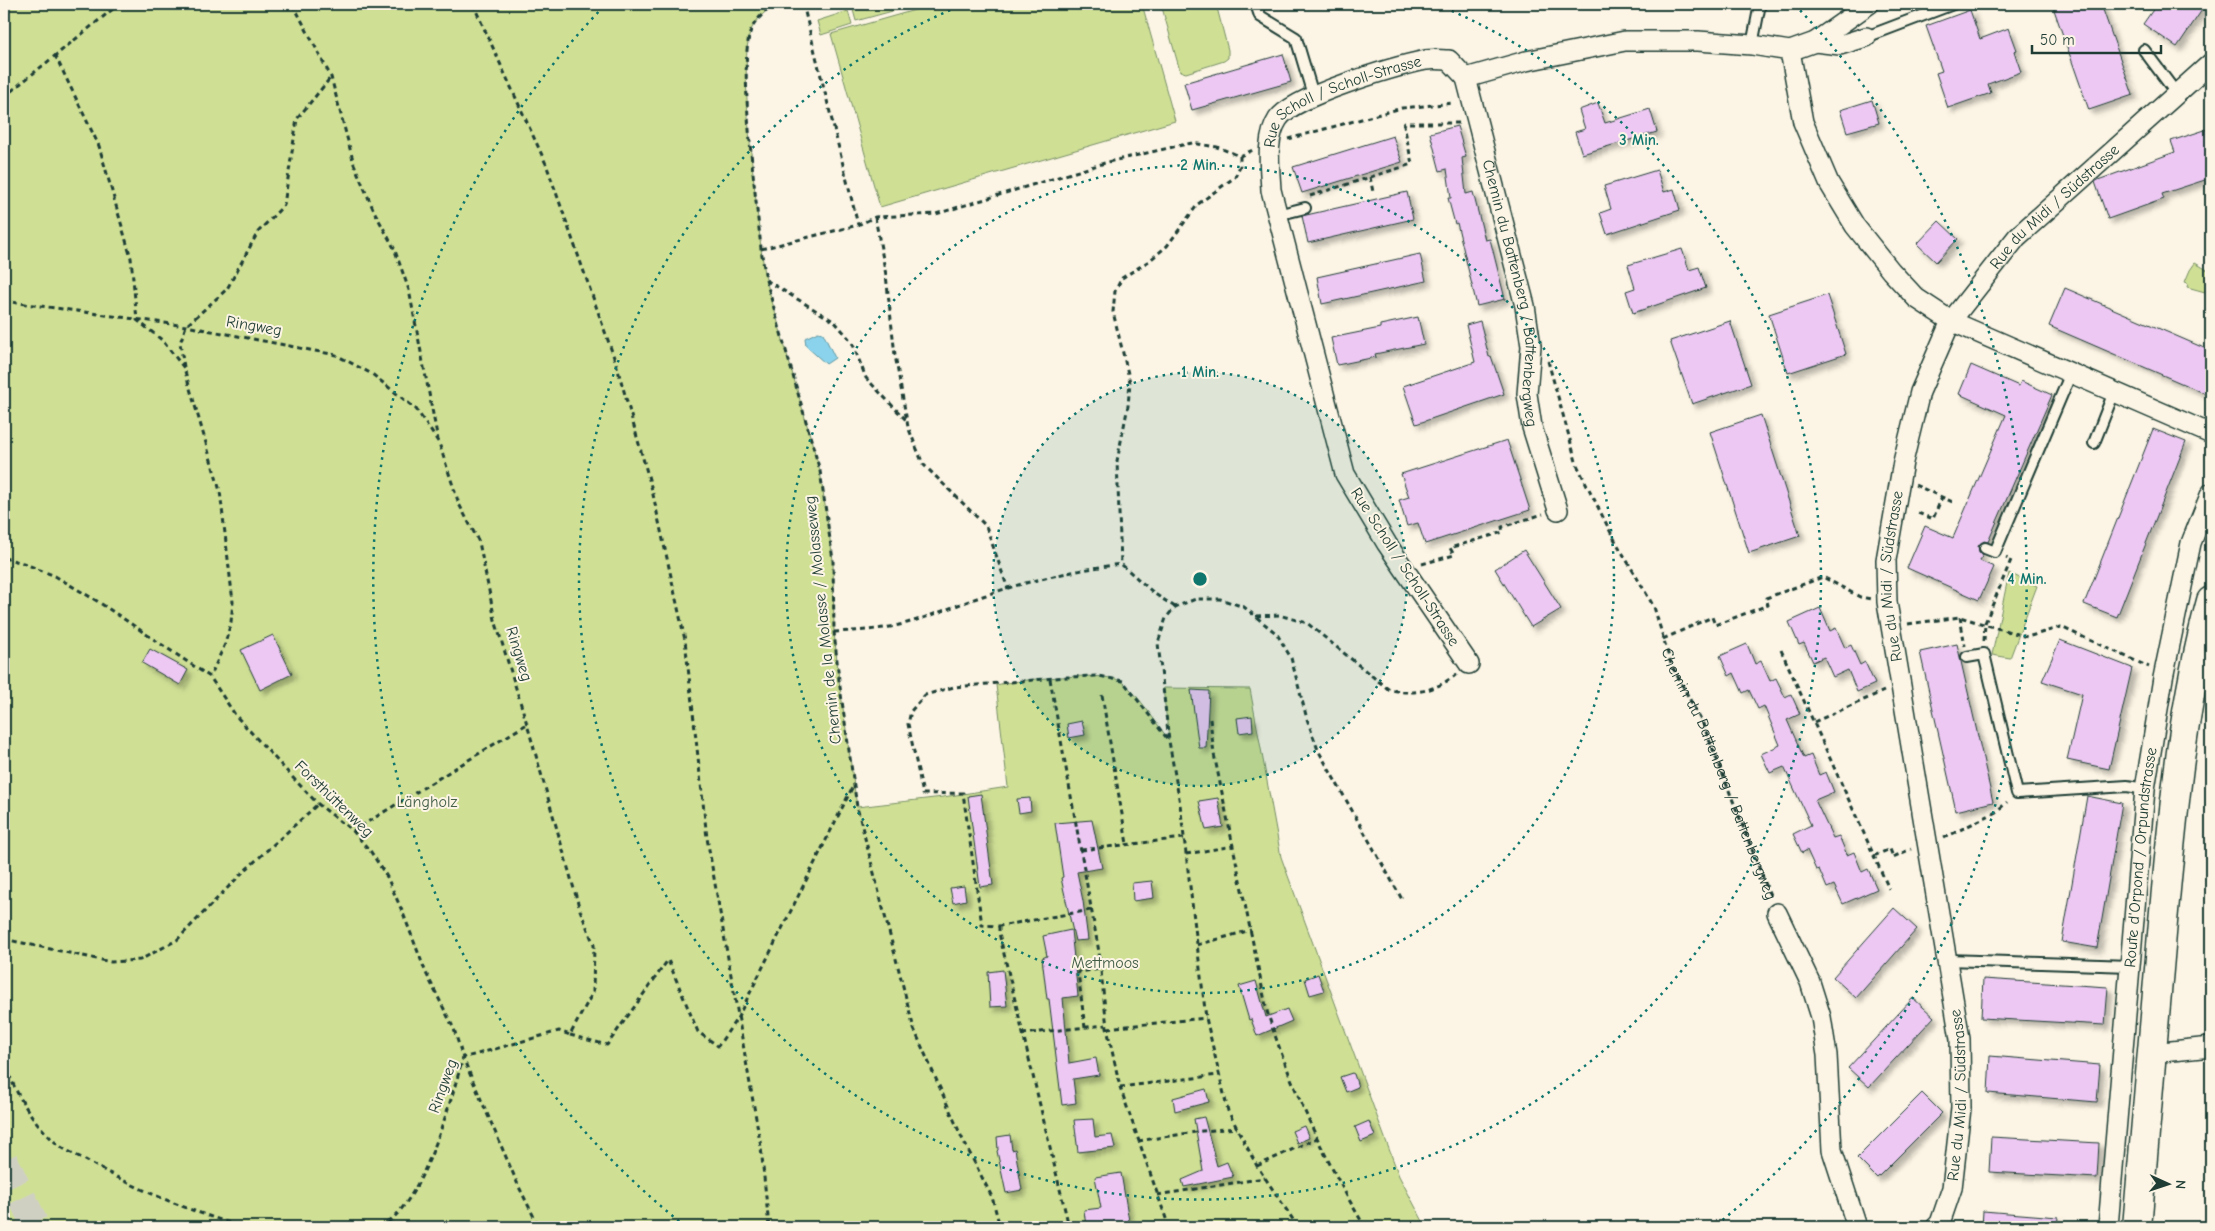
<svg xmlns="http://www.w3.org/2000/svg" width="2215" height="1231" font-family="'Comic Neue',sans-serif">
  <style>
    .green { fill: #cfe095; stroke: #778e64 }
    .water { fill: #8bd3ec; stroke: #6097a2 }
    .building { fill: #edc8f3; stroke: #1f3d34; filter: url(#shadow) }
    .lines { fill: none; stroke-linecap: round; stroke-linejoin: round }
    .highway-tunnel { stroke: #d0d0c2; stroke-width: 28; stroke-dasharray: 28 14; stroke-linecap: butt }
    .lane-casing { stroke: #1f3d34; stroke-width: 14 }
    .street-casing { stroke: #1f3d34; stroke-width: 22 }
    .secondary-casing { stroke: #1f3d34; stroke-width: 31 }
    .path { stroke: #1f3d34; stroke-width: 3; stroke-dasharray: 5 4; stroke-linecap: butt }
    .lane { stroke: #fcf5e5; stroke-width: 10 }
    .street { stroke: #fcf5e5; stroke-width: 19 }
    .secondary { stroke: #fcf5e5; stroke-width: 28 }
    .ring { fill: none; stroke: #0f766e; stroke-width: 2.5; stroke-dasharray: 2.5 5 }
    .labels { text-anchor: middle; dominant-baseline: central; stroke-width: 4; stroke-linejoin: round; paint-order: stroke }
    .street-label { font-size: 16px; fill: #1f3d34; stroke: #fcf5e5 }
    .park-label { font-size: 16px; fill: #425e47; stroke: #fcf5e5 }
    .centre { fill: #0f766e; stroke: #fcf5e5; stroke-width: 2.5 }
    .ring-label { font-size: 15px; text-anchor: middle; font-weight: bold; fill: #0f766e; stroke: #fcf5e5; stroke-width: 4; stroke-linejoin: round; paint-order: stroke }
  </style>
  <defs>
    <filter id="shadow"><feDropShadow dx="4.5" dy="4.5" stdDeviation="2.5" flood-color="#0004"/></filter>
  </defs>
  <rect width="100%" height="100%" fill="#fcf5e5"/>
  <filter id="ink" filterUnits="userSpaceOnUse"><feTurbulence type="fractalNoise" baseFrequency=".02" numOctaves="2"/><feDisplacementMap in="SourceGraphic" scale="10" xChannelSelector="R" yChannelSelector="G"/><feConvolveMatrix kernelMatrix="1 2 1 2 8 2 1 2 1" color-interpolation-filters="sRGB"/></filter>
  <g filter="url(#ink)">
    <path class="green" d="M4,4H776C767,10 757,18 752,28C736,56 758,210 761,249L766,280L820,471L833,560L834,632L839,680L857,807L943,797L1008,787L996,685C1017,680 1109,669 1124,683C1139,696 1156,723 1169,740L1163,688L1250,689L1281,857L1399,1176L1426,1227H4Z
      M876,4H918L856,21L853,10Z
      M936,4H1142L1175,121L880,207L831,34Z
      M1161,4H1216L1228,50V58L1224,61L1186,73L1180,71Z
      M848,11L852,25L821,35L817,21Z
      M2195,263L2211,272L2205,292L2187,287L2188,283L2185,282L2190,270Z
      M2009,573L2037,586L2010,658L1992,655Z"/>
    <path class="water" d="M818,332L823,333L835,358L826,364L806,346L805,338Z"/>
    <path class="building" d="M2052,4H2101L2133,95L2089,110Z
      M2157,4H2206L2177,47L2143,24Z
      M1970,10L1980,39L2009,28L2017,50L2014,51L2021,72L1988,84L1991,93L1948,108L1936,73L1942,71L1926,26Z
      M1283,54L1291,82L1192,110L1184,83Z
      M1872,100L1879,123L1847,132L1840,110Z
      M1598,103L1605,123L1650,109L1657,132L1582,154L1575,132L1585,129L1579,110Z
      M1457,126L1466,157L1462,158L1466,194L1473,192L1485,240L1490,239L1505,299L1477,306L1457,223L1455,224L1448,198H1451L1447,169L1440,171L1430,133Z
      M2211,128V178L2162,194L2164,199L2108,219L2095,182L2098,180L2175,152L2171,141Z
      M1393,136L1402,162L1302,193L1293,167Z
      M1657,170L1664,192L1674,189L1680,210L1607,234L1600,213L1611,209L1604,186Z
      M1407,192L1413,219L1308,243L1302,216Z
      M1939,221L1958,239L1936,262L1917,244Z
      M1682,249L1689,270L1699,267L1706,288L1633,313L1626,291L1635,288L1628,265Z
      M1420,254L1426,281L1322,304L1317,277Z
      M2065,288L2211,351V396L2049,326Z
      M1827,295L1846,354L1788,373L1769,314Z
      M1418,317L1424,344L1375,354L1376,357L1337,365L1331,338L1380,328V325Z
      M1480,321L1489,357L1491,356L1504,394L1416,424L1403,386L1475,362L1466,325Z
      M1730,321L1751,384L1692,404L1670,341Z
      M1971,365L2019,386L2021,381L2052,395L1988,542L1984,541L1978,546L1979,552L1983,554L1980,561L1994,567L1979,600L1907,568L1925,526L1953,538L2006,415L1959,394Z
      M1761,415L1800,536L1749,553L1710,432Z
      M2153,429L2186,442L2117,617L2084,604Z
      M1507,440L1530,510L1425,544L1418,523L1407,526L1399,500L1409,497L1401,474Z
      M1524,550L1561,609L1531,627L1495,569Z
      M1820,608L1830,631L1836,628L1845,648L1851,645L1860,665L1865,662L1875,684L1857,692L1848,670L1833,677L1824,657L1813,662L1804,643L1799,645L1789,622Z
      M273,635L292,674L260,690L241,650Z
      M2060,640L2132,668L2109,769L2067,760L2082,694L2042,681Z
      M1747,644L1755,664L1761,661L1770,681L1776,678L1785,697L1791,694L1800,714L1787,720L1804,758L1811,755L1819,775L1826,772L1834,792L1815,800L1833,838L1839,836L1847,855L1854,852L1862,872L1868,869L1877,889L1843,904L1834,885L1827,888L1819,869L1816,870L1807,850L1802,853L1793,834L1811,825L1784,767L1770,773L1761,754L1780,745L1764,706L1758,709L1749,690L1743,693L1734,673L1729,676L1720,656Z
      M1957,644L1993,802L1956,811L1920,652Z
      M150,649L188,670L180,685L142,663Z
      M1191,690L1209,691L1206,748H1199Z
      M1252,716L1253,731L1239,733L1237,718Z
      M1082,721L1085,735L1069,738L1067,724Z
      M981,794L993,885L980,887L968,796Z
      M2087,796L2122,803L2097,948L2062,942Z
      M1030,798L1031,811L1019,813L1017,799Z
      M1218,798L1223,827L1206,830L1199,801Z
      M1092,820L1102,868L1077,872L1083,901L1088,940L1075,941L1061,878L1063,877L1055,823Z
      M1152,881L1154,898L1133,901L1132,883Z
      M964,886L966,900L953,903L950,888Z
      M1894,908L1917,929L1856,998L1833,977Z
      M1071,930L1078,996L1063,998L1069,1063L1096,1058L1099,1075L1073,1079L1076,1103L1062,1105L1049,999H1047L1042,958L1047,956L1043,936Z
      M1003,970L1007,1006L990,1007L988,972Z
      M1318,974L1324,991L1310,995L1305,979Z
      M1983,979L2108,987L2105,1025L1981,1018Z
      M1256,981L1266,1017L1287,1009L1292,1021L1257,1036L1251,1019L1249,1020L1239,986Z
      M1913,998L1934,1017L1869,1087L1848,1068Z
      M1990,1056L2100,1065L2097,1102L1988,1093Z
      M1352,1073L1354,1074L1358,1087L1346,1092L1340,1077Z
      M1206,1089L1209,1102L1175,1111L1173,1098Z
      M1922,1093L1942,1113L1877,1178L1857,1158Z
      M1204,1117L1217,1166L1227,1162L1233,1177L1184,1187L1182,1180L1203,1171L1194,1119Z
      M1093,1119L1095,1137L1112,1135L1115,1148L1078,1152L1074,1120Z
      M1369,1121L1375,1136L1361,1142L1355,1127Z
      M1304,1126L1309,1138L1297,1143L1292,1131Z
      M1010,1135L1012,1150L1015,1149L1022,1190L1006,1193L997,1151L998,1150L997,1137Z
      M1991,1137L2099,1143L2097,1178L1989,1172Z
      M1121,1173L1130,1227H1086L1084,1210L1101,1208L1095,1177Z
      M1983,1211L2058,1217L2057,1227H1982Z"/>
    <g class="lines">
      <path class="highway-tunnel" d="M4,1160L36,1227"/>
      <defs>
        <path id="lane" d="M1256,4L1260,16L1296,38L1313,95
          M1866,37L1953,4
          M1752,45L1760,4
          M2144,50L2176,93
          M1277,215L1305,208
          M2094,443L2114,392
          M1985,548L1995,552L2071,373
          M1967,657L1984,654L2017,793L2127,786L2145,789
          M1947,960L2130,966"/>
        <g id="street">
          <path d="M1815,42L1840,45L1866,37"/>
          <path d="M1790,51L1803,122L1829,183L1855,226L1891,271L1916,298L1951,321L2211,434"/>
          <path id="s2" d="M1466,78L1525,306L1531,346L1527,394L1532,427L1558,510"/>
          <path id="s3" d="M1469,664L1387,544L1345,474L1271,190C1270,168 1265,139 1278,119C1293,96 1397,66 1426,60C1433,59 1442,60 1449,60L1466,78L1526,61L1625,41H1698L1752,45L1790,51L1815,42L1869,4"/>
          <path d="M1777,913L1810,982L1821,1017L1827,1055L1832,1150L1857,1227"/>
          <path d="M2152,1053L2211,1047"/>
          <path id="s4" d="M1936,1227L1940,1223L1952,1188L1961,1108L1960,1039L1887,602L1886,560L1903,462L1920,392L1951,321L2017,237L2211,63"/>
          <path id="s5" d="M2108,1227L2145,789L2163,678L2191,543L2211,493"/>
        </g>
        <path id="secondary" d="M2137,1227C2146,1125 2154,1024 2163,922C2173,813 2182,706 2211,601"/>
      </defs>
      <use href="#lane" class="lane-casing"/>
      <use href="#street" class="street-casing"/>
      <use href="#secondary" class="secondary-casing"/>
      <g class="path">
        <path d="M293,4L331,77L354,164L374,211L394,248L409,290L438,440"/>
        <path d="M473,4L546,164L616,363L652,490L685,640L707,838L761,1147L769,1227"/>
        <path d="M776,4C767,10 757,18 752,28C736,56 758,210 761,249L766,280L820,471L833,560L834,632L839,680L857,807L914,1029L962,1138L992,1197L1000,1227"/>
        <path d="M803,4L858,225"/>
        <path d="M55,55L99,146L131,258L137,320L162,340L184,368L220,491L233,602L231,622L225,644L210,677"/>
        <path d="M4,97L119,4"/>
        <path d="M1288,139L1402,108L1454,103"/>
        <path d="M1370,177L1373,192"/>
        <path d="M1310,196L1412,164L1404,125L1405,123H1460"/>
        <path d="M875,217L886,275L895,355L908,427L923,464L986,526L1008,589"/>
        <path d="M761,249L858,225L875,217L936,214L1108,162L1173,147L1192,143L1217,147L1240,156L1253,150"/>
        <path d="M766,280L835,322L852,342L866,378L906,420"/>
        <path d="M4,301L186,326L336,355L372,374L416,409L439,443L459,504L479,542L495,620L527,724L580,910L594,945L593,992L570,1035L559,1031L463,1058C451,1100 421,1211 379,1227"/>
        <path id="s1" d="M1548,361L1577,465L1612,535L1654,607L1671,664L1703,724L1771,898"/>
        <path d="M184,367L180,343L186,326L227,289L258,232L284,205L297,119L331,77"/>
        <path d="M1915,485L1955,503"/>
        <path d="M1918,513L1933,519L1942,497"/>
        <path d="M4,558L23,563L55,576L97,601L210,677L236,716L295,780L318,804L353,831L371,852L387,877L403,913L426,973L454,1029L463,1058L519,1187L539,1227"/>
        <path d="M1422,564L1454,555L1450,548L1503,532L1502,527L1543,514"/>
        <path d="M1175,607L1155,594L1121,564L1117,461L1128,406L1130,382L1113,312L1115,291L1122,278L1149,261L1167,246L1198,204L1235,177L1240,166V156"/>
        <path d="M1256,616L1279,615L1307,623L1388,689C1415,696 1435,691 1457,674"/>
        <path d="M1960,617L1965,646"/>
        <path d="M1908,624L1960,617L2027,637L2061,627L2149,667"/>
        <path d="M834,632C855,631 875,630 895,626C926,619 953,606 983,596C1027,581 1074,570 1121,564"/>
        <path d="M1663,639L1712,617L1715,625L1768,605L1766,598L1823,577L1860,597L1871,599"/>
        <path d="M1984,641L1985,623L2011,560L2006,558"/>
        <path d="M1781,650L1889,889"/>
        <path d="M1050,679L1099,952L1107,1028L1120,1087L1169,1227"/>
        <path d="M1102,695L1127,844"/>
        <path d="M1210,719L1214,754L1267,1011C1291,1087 1324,1159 1365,1227"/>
        <path d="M1814,722L1884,691"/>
        <path d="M353,831L527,724"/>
        <path d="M1944,838L1996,812L2007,802"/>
        <path d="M1081,850L1184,838"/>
        <path d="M1186,854L1233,846"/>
        <path d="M1874,856L1890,849L1893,857L1911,849"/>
        <path d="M1091,910L999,926L982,925L963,793L923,794L908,724L911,711L925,695L954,687L1067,677L1099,676L1123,681L1169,741"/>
        <path d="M999,926V933L1069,1227"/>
        <path d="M4,939L111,962L140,960L177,940L241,874L318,804"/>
        <path d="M1197,945L1251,930"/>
        <path d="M1085,1028L1078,972L1101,969"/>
        <path d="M1107,1028L1206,1018"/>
        <path d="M1022,1034L1106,1025"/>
        <path d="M570,1035L607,1045L668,960L698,1032L718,1046L738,1017L852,788"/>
        <path d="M4,1057C12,1090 31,1120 56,1143C65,1151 79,1156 89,1162C138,1190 189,1211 243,1227"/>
        <path d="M1120,1087L1218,1075"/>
        <path d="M1138,1141L1202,1131L1237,1128"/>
        <path d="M1257,1166L1317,1138"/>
        <path d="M1157,1195L1265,1178"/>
        <path d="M1298,1227L1257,1166L1228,1111L1206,1018L1180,804L1169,741L1158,643L1166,618L1175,607L1196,599H1220L1244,607L1277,634L1291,658L1307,719L1318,750L1403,901"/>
      </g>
      <use href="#lane" class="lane"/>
      <use href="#street" class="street"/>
      <use href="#secondary" class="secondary"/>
    </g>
  </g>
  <circle cx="1200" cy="579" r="207" fill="#0f766e" fill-opacity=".12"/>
  <g class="ring">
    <circle cx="1200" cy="579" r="207"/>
    <circle cx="1200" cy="579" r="414"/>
    <path d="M1438 5A621 621 0 1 1 962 5"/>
    <path d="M685 1226A827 827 0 0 1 605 5M1795 5A827 827 0 0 1 1715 1226"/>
  </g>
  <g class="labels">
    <g class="street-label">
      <text stroke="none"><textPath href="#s3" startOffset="656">Rue Scholl / Scholl-Strasse</textPath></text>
      <text stroke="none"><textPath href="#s4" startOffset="1081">Rue du Midi / Südstrasse</textPath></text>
      <text stroke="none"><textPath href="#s2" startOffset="221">Chemin du Battenberg / Battenbergweg</textPath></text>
      <text transform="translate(254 326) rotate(10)">Ringweg</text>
      <text transform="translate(1405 567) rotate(57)">Rue Scholl / Scholl-Strasse</text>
      <text stroke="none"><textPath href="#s4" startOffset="661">Rue du Midi / Südstrasse</textPath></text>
      <text transform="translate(823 620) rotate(-96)">Chemin de la Molasse / Molasseweg</text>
      <text transform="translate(519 654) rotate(73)">Ringweg</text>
      <text stroke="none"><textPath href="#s1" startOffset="449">Chemin du Battenberg / Battenbergweg</textPath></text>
      <text transform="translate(334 799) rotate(44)">Forsthüttenweg</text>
      <text stroke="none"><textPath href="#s5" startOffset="371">Route d'Orpond / Orpundstrasse</textPath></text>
      <text transform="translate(443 1086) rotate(-70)">Ringweg</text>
      <text stroke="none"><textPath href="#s4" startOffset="136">Rue du Midi / Südstrasse</textPath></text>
    </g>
    <g class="park-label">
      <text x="427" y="802">Längholz</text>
      <text x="1105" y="963">Mettmoos</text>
    </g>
  </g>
  <circle cx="1200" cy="579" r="8" class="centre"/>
  <g class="ring-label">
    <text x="1639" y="145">3 Min.</text>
    <text x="1200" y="170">2 Min.</text>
    <text x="1200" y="377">1 Min.</text>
    <text x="2027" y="584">4 Min.</text>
  </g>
  <rect width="2215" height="1231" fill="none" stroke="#fcf5e5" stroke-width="20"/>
  <rect x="10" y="10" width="2195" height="1211" fill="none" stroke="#1f3d34" stroke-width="2" filter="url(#ink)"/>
  <g transform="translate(2168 1184) rotate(93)" stroke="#fcf5e5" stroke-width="4" paint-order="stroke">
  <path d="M0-4L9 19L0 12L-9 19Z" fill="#1f3d34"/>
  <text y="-8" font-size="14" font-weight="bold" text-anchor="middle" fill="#1f3d34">N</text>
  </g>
  <path d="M2032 45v8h129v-8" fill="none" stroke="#1f3d34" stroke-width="2.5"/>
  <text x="2040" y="45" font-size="15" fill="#1f3d34" stroke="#fcf5e5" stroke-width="4" paint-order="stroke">50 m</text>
</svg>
